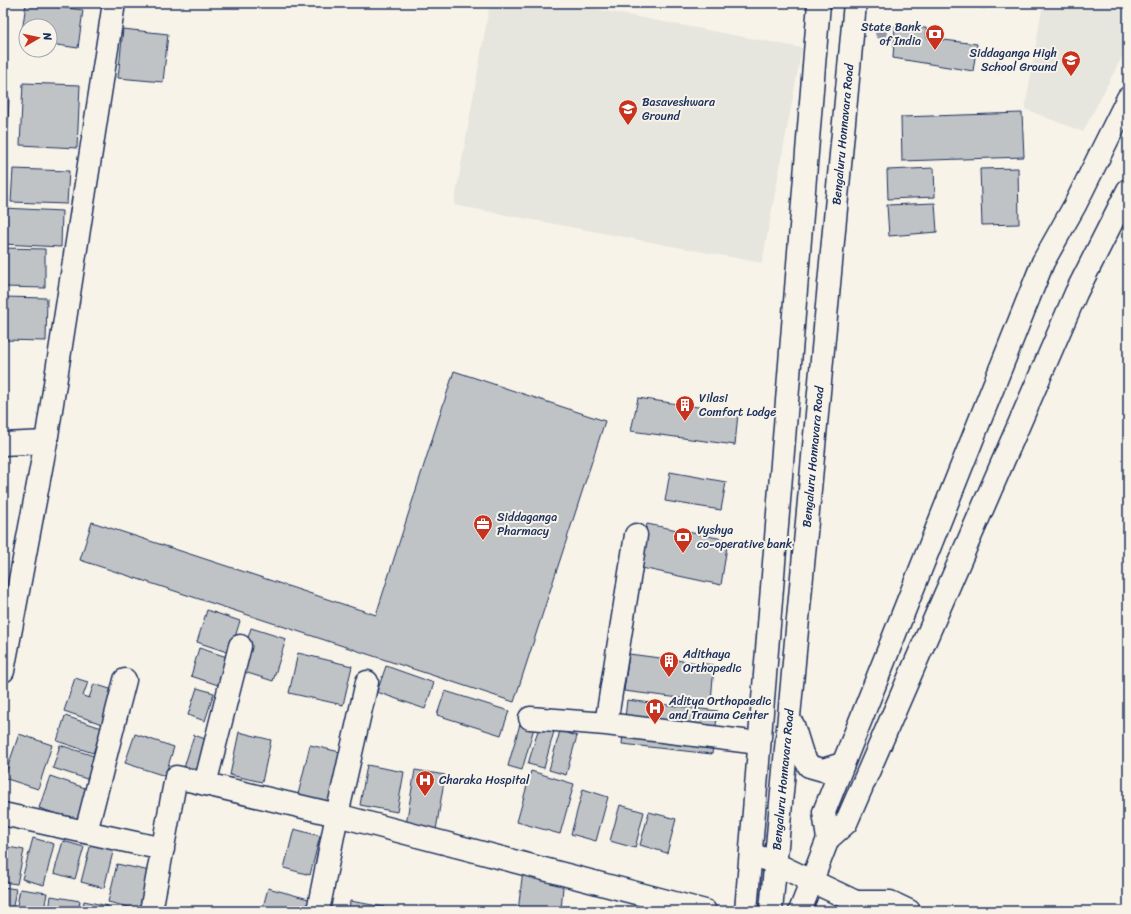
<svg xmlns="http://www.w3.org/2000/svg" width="1131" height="914" font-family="Sriracha,sans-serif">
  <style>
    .built { fill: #e6e5de }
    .building { fill: #c0c3c5; stroke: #1b2f5e }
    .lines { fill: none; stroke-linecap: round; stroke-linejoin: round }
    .minor-casing { stroke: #1b2f5e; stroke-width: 25 }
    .major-casing { stroke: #1b2f5e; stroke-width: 25 }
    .minor { stroke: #f7f3e8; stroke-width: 22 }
    .major { stroke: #f7f3e8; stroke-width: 22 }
    .tree { fill: #9399a9 }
    .labels { text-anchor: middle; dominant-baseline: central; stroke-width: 4; stroke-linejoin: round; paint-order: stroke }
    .poi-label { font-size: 12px; fill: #1b2f5e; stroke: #f7f3e8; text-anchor: start }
    .street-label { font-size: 12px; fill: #1b2f5e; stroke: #f7f3e8 }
  </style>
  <rect width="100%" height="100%" fill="#f7f3e8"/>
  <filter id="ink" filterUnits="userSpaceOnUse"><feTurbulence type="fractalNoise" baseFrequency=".025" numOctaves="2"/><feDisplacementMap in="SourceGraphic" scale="8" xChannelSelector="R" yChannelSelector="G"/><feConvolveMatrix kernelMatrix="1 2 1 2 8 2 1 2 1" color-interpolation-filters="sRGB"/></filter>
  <g filter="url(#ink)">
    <path class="built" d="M490,3H563L802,48L762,263L454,205Z
      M1043,3H1128V45L1083,132L1025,109Z"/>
    <path class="building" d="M26,3L83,10L78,48L50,44V26H26V41L21,40Z
      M936,3H986L985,8Z
      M895,26L909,28H926L927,38L977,44L973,71L893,58Z
      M3,29H7L3,62Z
      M123,29L168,34L163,82L118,78Z
      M23,83L80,85L77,148L20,145Z
      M3,97H9L6,169H3Z
      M1022,113L1024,157L902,161L901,117Z
      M934,168L935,197L888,199L887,170Z
      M1018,168L1019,224L982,225L980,169Z
      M13,169L69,171L67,204L11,202Z
      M935,203L937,232L889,236L887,205Z
      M4,208L62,211L61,247L3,244Z
      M3,248L45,249V288L3,287Z
      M3,297L47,298L46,341L3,340Z
      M454,371L605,421L514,702L80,560L92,522L376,615Z
      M638,398L738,413L735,445L631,431Z
      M670,472L726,482L721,510L665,501Z
      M647,524L728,540L721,585L637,567Z
      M207,610L240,621L230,653L197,642Z
      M251,628L286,639L273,681L238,670Z
      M199,648L227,657L218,685L191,676Z
      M298,653L352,666L343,705L289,693Z
      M629,654L714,665L711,702L624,691Z
      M386,666L434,683L425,709L377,692Z
      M75,678L88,682L83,696L89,698L94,684L113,690L102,724L64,711Z
      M197,688L214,693L205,721L188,715Z
      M445,691L509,711L501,735L437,715Z
      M627,700L718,711L712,754L622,744Z
      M65,716L102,728L93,753L57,741Z
      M522,717L536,721L522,770L508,766Z
      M539,727L554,731L544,768L528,764Z
      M560,731L577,736L566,775L549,770Z
      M239,732L271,740L262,782L230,775Z
      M19,734L52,745L38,789L4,778Z
      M135,734L174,747L165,776L125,763Z
      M194,735L211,741L200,777L183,771Z
      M60,745L100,758L93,781L53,768Z
      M310,745L340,752L327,811L296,803Z
      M367,765L404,772L397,812L360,805Z
      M415,770L445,775L435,836L405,831Z
      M531,771L574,784L560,834L517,822Z
      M50,776L88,789L78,821L39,808Z
      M583,789L608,797L596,841L571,834Z
      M620,805L644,812L635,848L610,841Z
      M649,812L676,819L667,853L640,845Z
      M294,829L320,836L310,875L284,868Z
      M33,838L54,844L44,885L22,879Z
      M63,841L84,847L75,879L54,873Z
      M91,843L114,848L104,888L81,882Z
      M3,846L24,850L17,884L3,882Z
      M117,864L150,871L141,910L108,902Z
      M523,870L564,874L561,911H518Z
      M3,887L16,889L12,911H3Z
      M268,888L316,901L314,911H262Z
      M20,889L47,893L44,911H16Z
      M51,896L80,901L78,911H49Z
      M84,901L108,906L107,911H82Z
      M350,901L384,907L383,911H349Z"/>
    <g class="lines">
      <defs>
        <path id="minor" d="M3,444L46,442
          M3,671L46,442L114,3
          M530,718L606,724L759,743
          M606,724L636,535
          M205,784L240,646
          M3,814L163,849
          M86,832L125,680
          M151,911L176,777L337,815L705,911
          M318,911L337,815L367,682"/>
        <g id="major">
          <path d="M793,725L802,754L809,766L823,770L842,764"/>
          <path d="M828,839L824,812L1025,307L1043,262L1075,205L1128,98"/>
          <path d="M763,858L856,902L864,911"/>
          <path d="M856,902H890L909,911"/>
          <path d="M746,911L819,3"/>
          <path id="s1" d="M771,911L855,3"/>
          <path d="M800,911L828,839L846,823L1076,293L1128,190"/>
        </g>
      </defs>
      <use href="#minor" class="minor-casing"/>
      <use href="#major" class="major-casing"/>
      <use href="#minor" class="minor"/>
      <use href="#major" class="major"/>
    </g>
    <g class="tree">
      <circle cx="881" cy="33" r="6"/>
      <circle cx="997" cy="66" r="6"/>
    </g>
  </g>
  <defs>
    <symbol id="bank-pin" viewBox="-11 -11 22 30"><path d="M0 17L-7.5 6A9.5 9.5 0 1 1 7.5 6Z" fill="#c8321e" stroke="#f7f3e8"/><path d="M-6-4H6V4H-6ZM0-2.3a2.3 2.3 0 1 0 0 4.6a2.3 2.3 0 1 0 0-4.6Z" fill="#fff"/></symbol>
    <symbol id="school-pin" viewBox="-11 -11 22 30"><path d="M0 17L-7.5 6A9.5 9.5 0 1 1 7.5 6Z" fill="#c8321e" stroke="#f7f3e8"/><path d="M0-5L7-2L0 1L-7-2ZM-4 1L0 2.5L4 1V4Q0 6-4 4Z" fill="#fff"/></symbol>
    <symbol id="building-pin" viewBox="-11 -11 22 30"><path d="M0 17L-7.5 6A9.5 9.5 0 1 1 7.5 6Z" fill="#c8321e" stroke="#f7f3e8"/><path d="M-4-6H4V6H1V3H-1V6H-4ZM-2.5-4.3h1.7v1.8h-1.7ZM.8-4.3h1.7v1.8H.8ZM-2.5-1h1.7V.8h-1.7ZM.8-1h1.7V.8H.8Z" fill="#fff"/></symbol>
    <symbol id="office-pin" viewBox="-11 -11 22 30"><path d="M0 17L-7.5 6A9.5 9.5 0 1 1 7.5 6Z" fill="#c8321e" stroke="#f7f3e8"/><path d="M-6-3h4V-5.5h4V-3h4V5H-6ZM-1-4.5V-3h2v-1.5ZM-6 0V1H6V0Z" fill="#fff"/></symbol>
    <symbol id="hospital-pin" viewBox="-11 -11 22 30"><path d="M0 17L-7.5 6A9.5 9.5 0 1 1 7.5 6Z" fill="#c8321e" stroke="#f7f3e8"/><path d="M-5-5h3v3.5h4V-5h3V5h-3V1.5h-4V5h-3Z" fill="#fff"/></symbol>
  </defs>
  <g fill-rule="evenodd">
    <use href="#bank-pin" x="924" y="23" width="22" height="30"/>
    <use href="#school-pin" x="1060" y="49" width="22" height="30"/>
    <use href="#school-pin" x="617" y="98" width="22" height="30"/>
    <use href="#building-pin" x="674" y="394" width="22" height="30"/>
    <use href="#office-pin" x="472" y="513" width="22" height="30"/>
    <use href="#bank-pin" x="672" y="526" width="22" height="30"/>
    <use href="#building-pin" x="658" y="650" width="22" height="30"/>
    <use href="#hospital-pin" x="644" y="697" width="22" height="30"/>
    <use href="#hospital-pin" x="414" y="769" width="22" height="30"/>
  </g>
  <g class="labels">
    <g class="poi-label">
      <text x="921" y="27" text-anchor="end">State Bank<tspan x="921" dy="14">of India</tspan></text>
      <text x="1057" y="53" text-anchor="end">Siddaganga High<tspan x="1057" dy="14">School Ground</tspan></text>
      <text x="642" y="102">Basaveshwara<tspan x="642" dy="14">Ground</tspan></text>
      <text x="699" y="398">Vilasi<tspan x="699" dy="14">Comfort Lodge</tspan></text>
      <text x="497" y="517">Siddaganga<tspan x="497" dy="14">Pharmacy</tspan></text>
      <text x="697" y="530">Vyshya<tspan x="697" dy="14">co-operative bank</tspan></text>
      <text x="683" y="654">Adithaya<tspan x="683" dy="14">Orthopedic</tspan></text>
      <text x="669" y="701">Aditya Orthopaedic<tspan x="669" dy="14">and Trauma Center</tspan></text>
      <text x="439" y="780">Charaka Hospital</text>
    </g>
    <g class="street-label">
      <text stroke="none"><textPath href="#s1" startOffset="780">Bengaluru Honnavara Road</textPath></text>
      <text stroke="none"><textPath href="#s1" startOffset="456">Bengaluru Honnavara Road</textPath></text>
      <text stroke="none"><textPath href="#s1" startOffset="132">Bengaluru Honnavara Road</textPath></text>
    </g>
  </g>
  <rect width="1131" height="914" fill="none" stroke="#f7f3e8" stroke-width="16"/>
  <rect x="8" y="8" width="1115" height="898" fill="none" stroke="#1b2f5e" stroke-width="1.5" filter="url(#ink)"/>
  <g transform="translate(38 38) rotate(81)"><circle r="19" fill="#f7f3e8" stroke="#9fa5b1"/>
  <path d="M0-3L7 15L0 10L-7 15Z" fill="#c8321e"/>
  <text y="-6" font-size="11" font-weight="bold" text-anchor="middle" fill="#1b2f5e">N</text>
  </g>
</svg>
